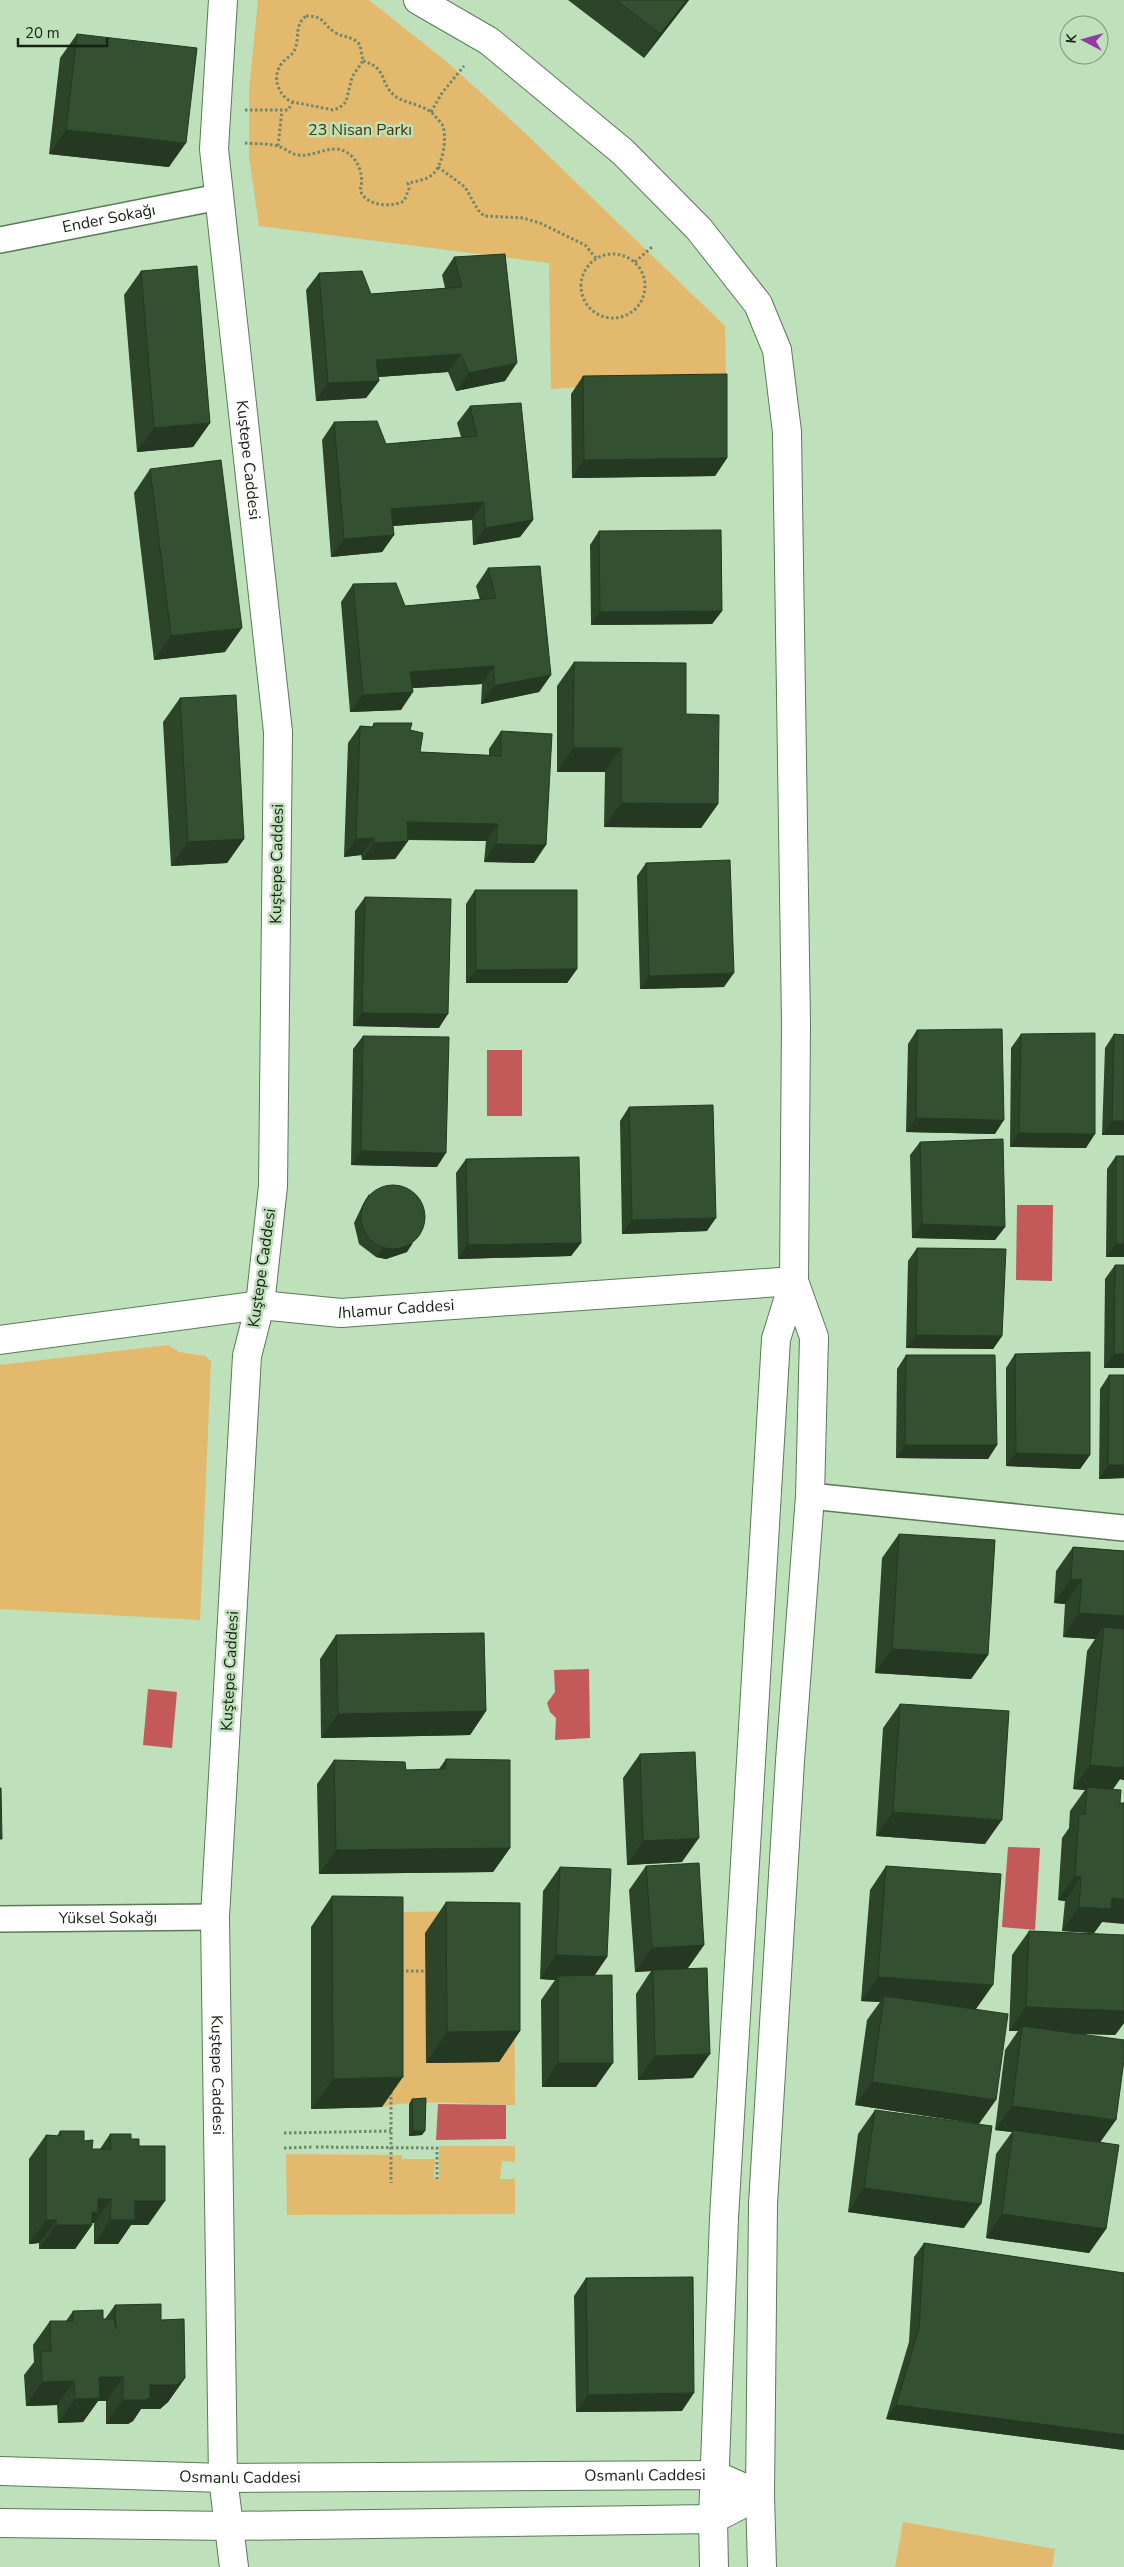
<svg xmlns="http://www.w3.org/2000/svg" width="1124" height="2567" font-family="'Nunito Sans',sans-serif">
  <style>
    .green { fill: #e3ba6d; fill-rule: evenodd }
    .water { fill: #c35959 }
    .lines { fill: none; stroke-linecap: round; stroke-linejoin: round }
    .minor-casing { stroke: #5c7a58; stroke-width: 28 }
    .tertiary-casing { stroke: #5c7a58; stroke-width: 30 }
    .secondary-casing { stroke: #5c7a58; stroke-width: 30 }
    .path { stroke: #6f876c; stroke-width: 3; stroke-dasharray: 2.5 2.5; stroke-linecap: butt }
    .minor { stroke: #fff; stroke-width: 25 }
    .tertiary { stroke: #fff; stroke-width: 28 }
    .secondary { stroke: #fff; stroke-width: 28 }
    .wall { fill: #2c4529 }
    .shaded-wall { fill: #243822 }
    .building { fill: #335030; stroke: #243822 }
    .labels { text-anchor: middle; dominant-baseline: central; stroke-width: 5; stroke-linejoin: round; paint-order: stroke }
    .park-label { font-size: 16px; fill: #4b3506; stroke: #bee0ba }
    .street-label { font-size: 16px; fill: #162214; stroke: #bee0ba }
  </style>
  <rect width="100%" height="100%" fill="#bee0ba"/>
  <path class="green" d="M258,0H369L447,62L525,133L725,326L726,378L551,389L549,263L259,226L249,157V90Z
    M168,1345L179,1352L205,1356L211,1361L200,1620L0,1609V1365Z
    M514,1911L515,2105C476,2105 418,2098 382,2107L381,1912ZM425,1933L499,2061L426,2062Z
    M439,2146H515V2162L502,2161L500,2179H515V2214L287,2215L286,2154L402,2155V2159H435L434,2179H439Z
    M903,2522L1055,2549L1052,2567H895Z"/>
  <path class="water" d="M487,1050H522V1116H487Z
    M1017,1205H1053L1052,1281L1016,1280Z
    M589,1669L590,1738L555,1740L556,1718L550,1712L547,1703L555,1692L554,1670Z
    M148,1689L177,1692L172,1748L143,1745Z
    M1008,1847L1040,1848L1035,1930L1002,1927Z
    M438,2104L506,2105V2139L436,2140Z"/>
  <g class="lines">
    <defs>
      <g id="minor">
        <path id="s1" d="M0,240L219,197"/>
        <path d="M810,1496L1124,1528"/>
        <path id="s2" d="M0,1919L215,1917"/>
      </g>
      <g id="tertiary">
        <path id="s3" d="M223,0L214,149L278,732L273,1186L260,1305L247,1356L215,1917L223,2478L234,2567"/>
        <path d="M418,0L489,41L623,152L699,229L758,304L777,350L787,432L796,1023L794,1281L776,1339L724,2218L713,2519L714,2567"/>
        <path id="s4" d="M0,1340L260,1305L341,1313L794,1281"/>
        <path d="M762,2567L760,2495L763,2204L790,1761L810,1496L814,1337L794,1281"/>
      </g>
      <g id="secondary">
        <path id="s5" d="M0,2471L223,2478L715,2475L760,2495"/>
        <path d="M0,2523L230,2526L713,2519L760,2495"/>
      </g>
    </defs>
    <use href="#minor" class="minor-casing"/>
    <use href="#tertiary" class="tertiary-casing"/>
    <use href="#secondary" class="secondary-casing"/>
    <path class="path" d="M306,16C326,16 322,25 336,33C345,38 353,36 360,45L363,61L352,77L346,102L339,108L333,110L293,102C278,97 271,76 282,63C286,58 293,55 295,49C300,36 294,26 306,16Z
      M245,110H288L293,102
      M431,112L442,93L464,66
      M245,143C255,144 270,143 280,147C286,149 290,153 297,155C311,157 322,149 336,149C355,150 366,174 360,190C366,206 390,208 404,201L409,189L408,183C417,181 427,180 433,174C443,165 447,138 443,126C441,122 436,118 433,114C423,104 406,104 395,96C379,83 388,68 363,61
      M278,146L282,111
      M438,167L465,187L478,210L484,216L523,218L540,223L585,245L596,258
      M581 286a32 32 0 1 1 64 0a32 32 0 1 1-64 0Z
      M635,262L652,247
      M401,1971H425
      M391,2092V2183
      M284,2133L391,2131
      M316,2147L437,2148V2179
      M284,2148L313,2147"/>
    <use href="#minor" class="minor"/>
    <use href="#tertiary" class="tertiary"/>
    <use href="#secondary" class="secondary"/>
  </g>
  <path class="wall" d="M568,0H689L644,58Z
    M77,34L169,167L49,154L60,58Z
    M454,257L505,381L456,391L448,372L378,377L379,381L366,398L316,401L306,290L319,273L371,294L445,288L442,275Z
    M141,271L210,423L193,447L137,452L124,295Z
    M583,376L727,458L715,476L572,478L571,394Z
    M470,406L533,520L520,537L473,545L472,520L393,526L394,535L382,552L331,557L322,440L334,422L386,444L461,437L457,423Z
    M150,469L225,652L154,660L134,493Z
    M599,531L722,611L712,624L591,625L590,545Z
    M488,568L551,675L539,692L481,704L482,684L412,688L401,710L350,712L341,602L353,584L405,606L480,600L476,586Z
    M574,662L686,714L718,804L701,828L604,827L605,772H557V686Z
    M180,698L244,839L227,863L171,866L163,722Z
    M374,723L410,730L420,752L489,755V749L501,731L534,863L484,862L486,841L408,840V841L395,859L362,860L361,855L344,857L348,743L360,726L372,727Z
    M646,863L724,987L640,989L637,876Z
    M475,890L577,969L567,983H466V904Z
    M365,897L439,1028L353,1026L355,911Z
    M917,1030L995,1134L906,1132L908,1044Z
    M1021,1034L1086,1148L1010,1147L1011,1048Z
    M1114,1034L1124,1035V1135H1102L1105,1048Z
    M363,1036L437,1167L351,1165L353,1049Z
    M629,1107L707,1231L622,1234L620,1121Z
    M920,1142L1005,1227L995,1240L912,1238L910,1155Z
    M1116,1156H1124V1257H1106L1107,1169Z
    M466,1159L581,1243L571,1256L458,1259L456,1173Z
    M369,1194L407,1252L386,1259L376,1257L359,1244L354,1223L363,1204Z
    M917,1248L1002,1336L993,1349L906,1348L908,1261Z
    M1115,1265L1124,1368H1104L1105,1279Z
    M1015,1354L1090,1455L1080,1469L1006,1466V1368Z
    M906,1355L997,1445L988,1459L896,1458L897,1369Z
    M1109,1375H1124V1478L1099,1479L1100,1389Z
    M899,1534L988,1655L971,1679L875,1673L882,1558Z
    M1073,1547L1124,1551V1780L1120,1779L1113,1789L1102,1922L1094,1933L1062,1931L1065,1901L1058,1900L1062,1838L1069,1828L1070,1811L1085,1790L1073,1789L1087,1651L1095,1639L1063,1637L1065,1604L1054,1603L1056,1571Z
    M336,1635L486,1711L470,1735L321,1738L320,1659Z
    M900,1704L985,1844L876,1836L883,1728Z
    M640,1754L682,1862L627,1865L623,1778Z
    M446,1759L510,1848L493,1872L319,1874L317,1784L334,1760L406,1770L439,1769Z
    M646,1866L704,1945L688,1968L693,2078L638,2080L636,1994L651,1971L635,1972L629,1890Z
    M886,1866L976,2009L979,2124L855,2105L867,2020L880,2002L861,2001L870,1890Z
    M560,1867L607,1957L595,1975L596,2087H542L541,2000L555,1980L540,1979L543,1891Z
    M332,1896L382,2107L311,2109V1927Z
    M446,1902L520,2031L499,2062L426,2063L425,1933Z
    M1029,1931L1124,1935V2023L1115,2035L1080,2034L1100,2142L1106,2229L1089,2253L986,2238L996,2154L1012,2132L995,2130L1005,2050L1018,2031H1009L1012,1955Z
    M412,2099L422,2135L409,2136V2104Z
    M875,2110L964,2228L848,2212L858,2134Z
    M60,2131L84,2141L92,2149H100L110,2134L131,2139L139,2146L148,2225H131L118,2244H94V2223H92V2225L75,2249H39V2243L29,2244V2159L46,2135L57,2136Z
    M924,2243L1124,2273V2450L886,2419L909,2342L914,2257Z
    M586,2278L682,2411L576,2412L574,2296Z
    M115,2305L161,2320L185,2378L168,2402L160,2409H141L133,2421L128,2424H106V2401H98L83,2422L58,2423L57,2405L26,2406L24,2375L34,2362L33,2345L50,2321H66L73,2311L105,2319Z"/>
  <path class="shaded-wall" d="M687,0H689L644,58L660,34Z
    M66,130L186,143L169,167L49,154Z
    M461,354L448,372L364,378L376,360Z
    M517,363L505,381L456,391L469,373Z
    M379,381L366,398L316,401L328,383Z
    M210,423L193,447L137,452L154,428Z
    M727,458L715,476L572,478L584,460Z
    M484,502L472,520L379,527L391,509Z
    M533,520L520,537L473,545L485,528Z
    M394,535L382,552L331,557L344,539Z
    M722,611L712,624L591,625L600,612Z
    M242,628L225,652L154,660L171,636Z
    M494,666L482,684L398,689L410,672Z
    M551,675L539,692L481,704L494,686Z
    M413,692L401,710L350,712L363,695Z
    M573,748H621L605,772H557Z
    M621,803L718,804L701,828L604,827Z
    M407,822L498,824L486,841L394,839Z
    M374,838L361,855L344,857L356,839Z
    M244,839L227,863L171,866L188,842Z
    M408,841L395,859L362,860L374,843Z
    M496,844L546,845L534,863L484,862Z
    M577,969L567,983H466L476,970Z
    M734,973L724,987L640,989L649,976Z
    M362,1013L448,1014L439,1028L353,1026Z
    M916,1118L1004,1120L995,1134L906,1132Z
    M1112,1121H1124V1135H1102Z
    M1019,1133L1095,1134L1086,1148L1010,1147Z
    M361,1151L446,1153L437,1167L351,1165Z
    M716,1218L707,1231L622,1234L632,1220Z
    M922,1224L1005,1227L995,1240L912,1238Z
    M413,1243L407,1252L386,1259L376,1257L382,1248Z
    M581,1243L571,1256L458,1259L468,1245Z
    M1116,1244H1124V1257H1106Z
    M916,1335L1002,1336L993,1349L906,1348Z
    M1114,1354H1124V1368H1104Z
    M905,1445H997L988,1459L896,1458Z
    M1016,1453L1090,1455L1080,1469L1006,1466Z
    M1108,1465H1124V1478L1099,1479Z
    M1071,1579L1082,1580L1065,1604L1054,1603Z
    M1079,1613L1124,1616V1641L1104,1627L1095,1639L1063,1637Z
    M892,1649L988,1655L971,1679L875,1673Z
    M486,1711L470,1735L321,1738L338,1714Z
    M1124,1762V1780L1120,1779L1111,1792L1087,1787L1085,1790L1073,1789L1090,1765Z
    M893,1812L1002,1820L985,1844L876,1836Z
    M699,1838L682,1862L627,1865L643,1841Z
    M510,1848L493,1872L319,1874L336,1850Z
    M1075,1876L1081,1877L1065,1901L1058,1900Z
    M1112,1898L1124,1899V1924L1102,1922L1094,1933L1062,1931L1079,1907Z
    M704,1945L687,1969L653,1970L651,1971L635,1972L652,1948Z
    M556,1955L607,1957L590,1981L558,1976L555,1980L540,1979Z
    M878,1977L993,1985L976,2009L884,1996L880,2002L861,2001Z
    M1026,2007L1124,2011V2023L1115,2035L1021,2031L1022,2026L1018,2031H1009Z
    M520,2031L499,2062L426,2063L447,2032Z
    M710,2054L693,2078L638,2080L655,2056Z
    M558,2063H613L596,2087H542Z
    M403,2077L382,2107L311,2109L333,2079Z
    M872,2082L996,2100L979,2124L855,2105Z
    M1012,2106L1116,2120L1099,2144L1013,2130L1012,2132L995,2130Z
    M413,2131H425L422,2135L409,2136Z
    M864,2188L981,2204L964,2228L848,2212Z
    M98,2199H111L94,2223H90L92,2225L75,2249H39L56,2225Z
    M135,2201H165L148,2225H131L118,2244H94L110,2220Z
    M1002,2214L1106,2229L1089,2253L986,2238Z
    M46,2220H56L39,2243L29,2244Z
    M99,2377H123L106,2401H98L83,2422L58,2423L75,2399Z
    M185,2378L168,2402L160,2409H141L133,2421L128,2424H106L123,2400L150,2385Z
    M74,2381L57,2405L26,2406L42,2382Z
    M694,2393L682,2411L576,2412L588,2395Z
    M896,2405L1124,2435V2450L886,2419Z"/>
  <path class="building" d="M616,0H687L660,34Z
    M77,34L197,48L186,143L66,130Z
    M505,254L517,363L469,373L461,354L376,360L379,381L328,383L319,273L362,271L371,294L462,287L454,257Z
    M197,266L210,423L154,428L141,271Z
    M727,374V458L584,460L583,376Z
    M521,403L533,520L485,528L484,502L391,509L394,535L344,539L334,422L377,421L386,444L477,436L470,406Z
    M221,460L242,628L171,636L150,469Z
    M721,530L722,611L600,612L599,531Z
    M540,566L551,675L494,686V666L410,672L413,692L363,695L353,584L396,583L405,606L496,598L488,568Z
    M574,662L686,663V714L719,715L718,804L621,803V748H573Z
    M236,695L244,839L188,842L180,698Z
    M374,723H412L410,730L423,733L420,752L501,756V731L552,734L546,845L496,844L498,824L407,822L408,841L374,843V838L356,839L360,726L373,727Z
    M730,860L734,973L649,976L646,863Z
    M475,890H577V969L476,970Z
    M365,897L451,899L448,1014L362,1013Z
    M1002,1029L1004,1120L916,1118L917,1030Z
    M1095,1033V1134L1019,1133L1021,1034Z
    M1114,1034L1124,1035V1121H1112Z
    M363,1036L449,1037L446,1153L361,1151Z
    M713,1105L716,1218L632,1220L629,1107Z
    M1003,1139L1005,1227L922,1224L920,1142Z
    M1116,1156H1124V1244H1116Z
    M579,1157L581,1243L468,1245L466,1159Z
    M361 1217a32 32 0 1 1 64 0a32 32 0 1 1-64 0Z
    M917,1248L1006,1249L1002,1336L916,1335Z
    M1115,1265H1124V1354H1114Z
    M1090,1352V1455L1016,1453L1015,1354Z
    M906,1355H995L997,1445H905Z
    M1109,1375H1124V1465H1108Z
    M899,1534L995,1540L988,1655L892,1649Z
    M1073,1547L1124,1551V1616L1079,1613L1082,1580L1071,1579Z
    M1104,1627L1124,1629V1768L1090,1765Z
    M484,1633L486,1711L338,1714L336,1635Z
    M900,1704L1009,1711L1002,1820L893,1812Z
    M695,1752L699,1838L643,1841L640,1754Z
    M446,1759L510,1760V1848L336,1850L334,1760L405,1762L406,1770L445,1769Z
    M1087,1787L1121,1790L1120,1803H1124V1899L1112,1898L1111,1909L1079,1907L1081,1877L1075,1876L1079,1814H1085Z
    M0,1788H1L2,1839H0Z
    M699,1863L704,1945L652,1948L646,1866Z
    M886,1866L1001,1874L993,1985L878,1977Z
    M560,1867L611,1869L607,1957L556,1955Z
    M332,1896L403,1897V2077L333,2079Z
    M446,1902L520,1903V2031L447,2032Z
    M1029,1931L1124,1935V2011L1026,2007Z
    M707,1968L710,2054L655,2056L653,1970Z
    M612,1975L613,2063H558V1976Z
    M884,1996L1008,2014L996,2100L872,2082Z
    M1022,2026L1124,2040V2060L1116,2120L1012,2106Z
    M426,2098L425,2131H413L412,2099Z
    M875,2110L992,2126L981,2204L864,2188Z
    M1013,2130L1119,2145L1106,2229L1002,2214Z
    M60,2131H84V2141L93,2140L92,2149H111L110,2134H131V2139H139V2146H165V2201H135V2220H110L111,2199H98V2212H92V2225H56V2220H46V2135L60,2136Z
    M924,2243L1124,2273V2435L896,2405L919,2328Z
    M693,2277L694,2393L588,2395L586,2278Z
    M161,2304V2320L184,2319L185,2378L177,2385H150V2397L145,2400H123V2377H99L100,2398L75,2399L74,2381L42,2382L41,2351H51L50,2321H73V2311L103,2310V2319H114L116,2329L115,2305Z"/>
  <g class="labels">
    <g class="park-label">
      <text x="360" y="130">23 Nisan Parkı</text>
    </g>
    <g class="street-label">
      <text stroke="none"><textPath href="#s1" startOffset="111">Ender Sokağı</textPath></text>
      <text stroke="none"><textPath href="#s3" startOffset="462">Kuştepe Caddesi</textPath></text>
      <text transform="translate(277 864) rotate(-89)">Kuştepe Caddesi</text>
      <text transform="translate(262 1268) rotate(-82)">Kuştepe Caddesi</text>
      <text stroke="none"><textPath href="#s4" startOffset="399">Ihlamur Caddesi</textPath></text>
      <text transform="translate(230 1671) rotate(-87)">Kuştepe Caddesi</text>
      <text stroke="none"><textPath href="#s2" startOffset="108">Yüksel Sokağı</textPath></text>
      <text stroke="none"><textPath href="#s3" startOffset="2082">Kuştepe Caddesi</textPath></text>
      <text stroke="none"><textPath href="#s5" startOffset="645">Osmanlı Caddesi</textPath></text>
      <text stroke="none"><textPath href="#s5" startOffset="240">Osmanlı Caddesi</textPath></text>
    </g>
  </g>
  <g transform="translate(1084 40) rotate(276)"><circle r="24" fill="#bee0ba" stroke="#7b9478"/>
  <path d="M0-4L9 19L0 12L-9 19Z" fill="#953aa4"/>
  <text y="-8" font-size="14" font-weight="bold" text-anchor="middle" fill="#162214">K</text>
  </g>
  <path d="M18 38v8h89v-8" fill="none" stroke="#162214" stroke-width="2.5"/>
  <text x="25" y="38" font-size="15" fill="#162214" stroke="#bee0ba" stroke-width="4" paint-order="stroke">20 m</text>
</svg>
